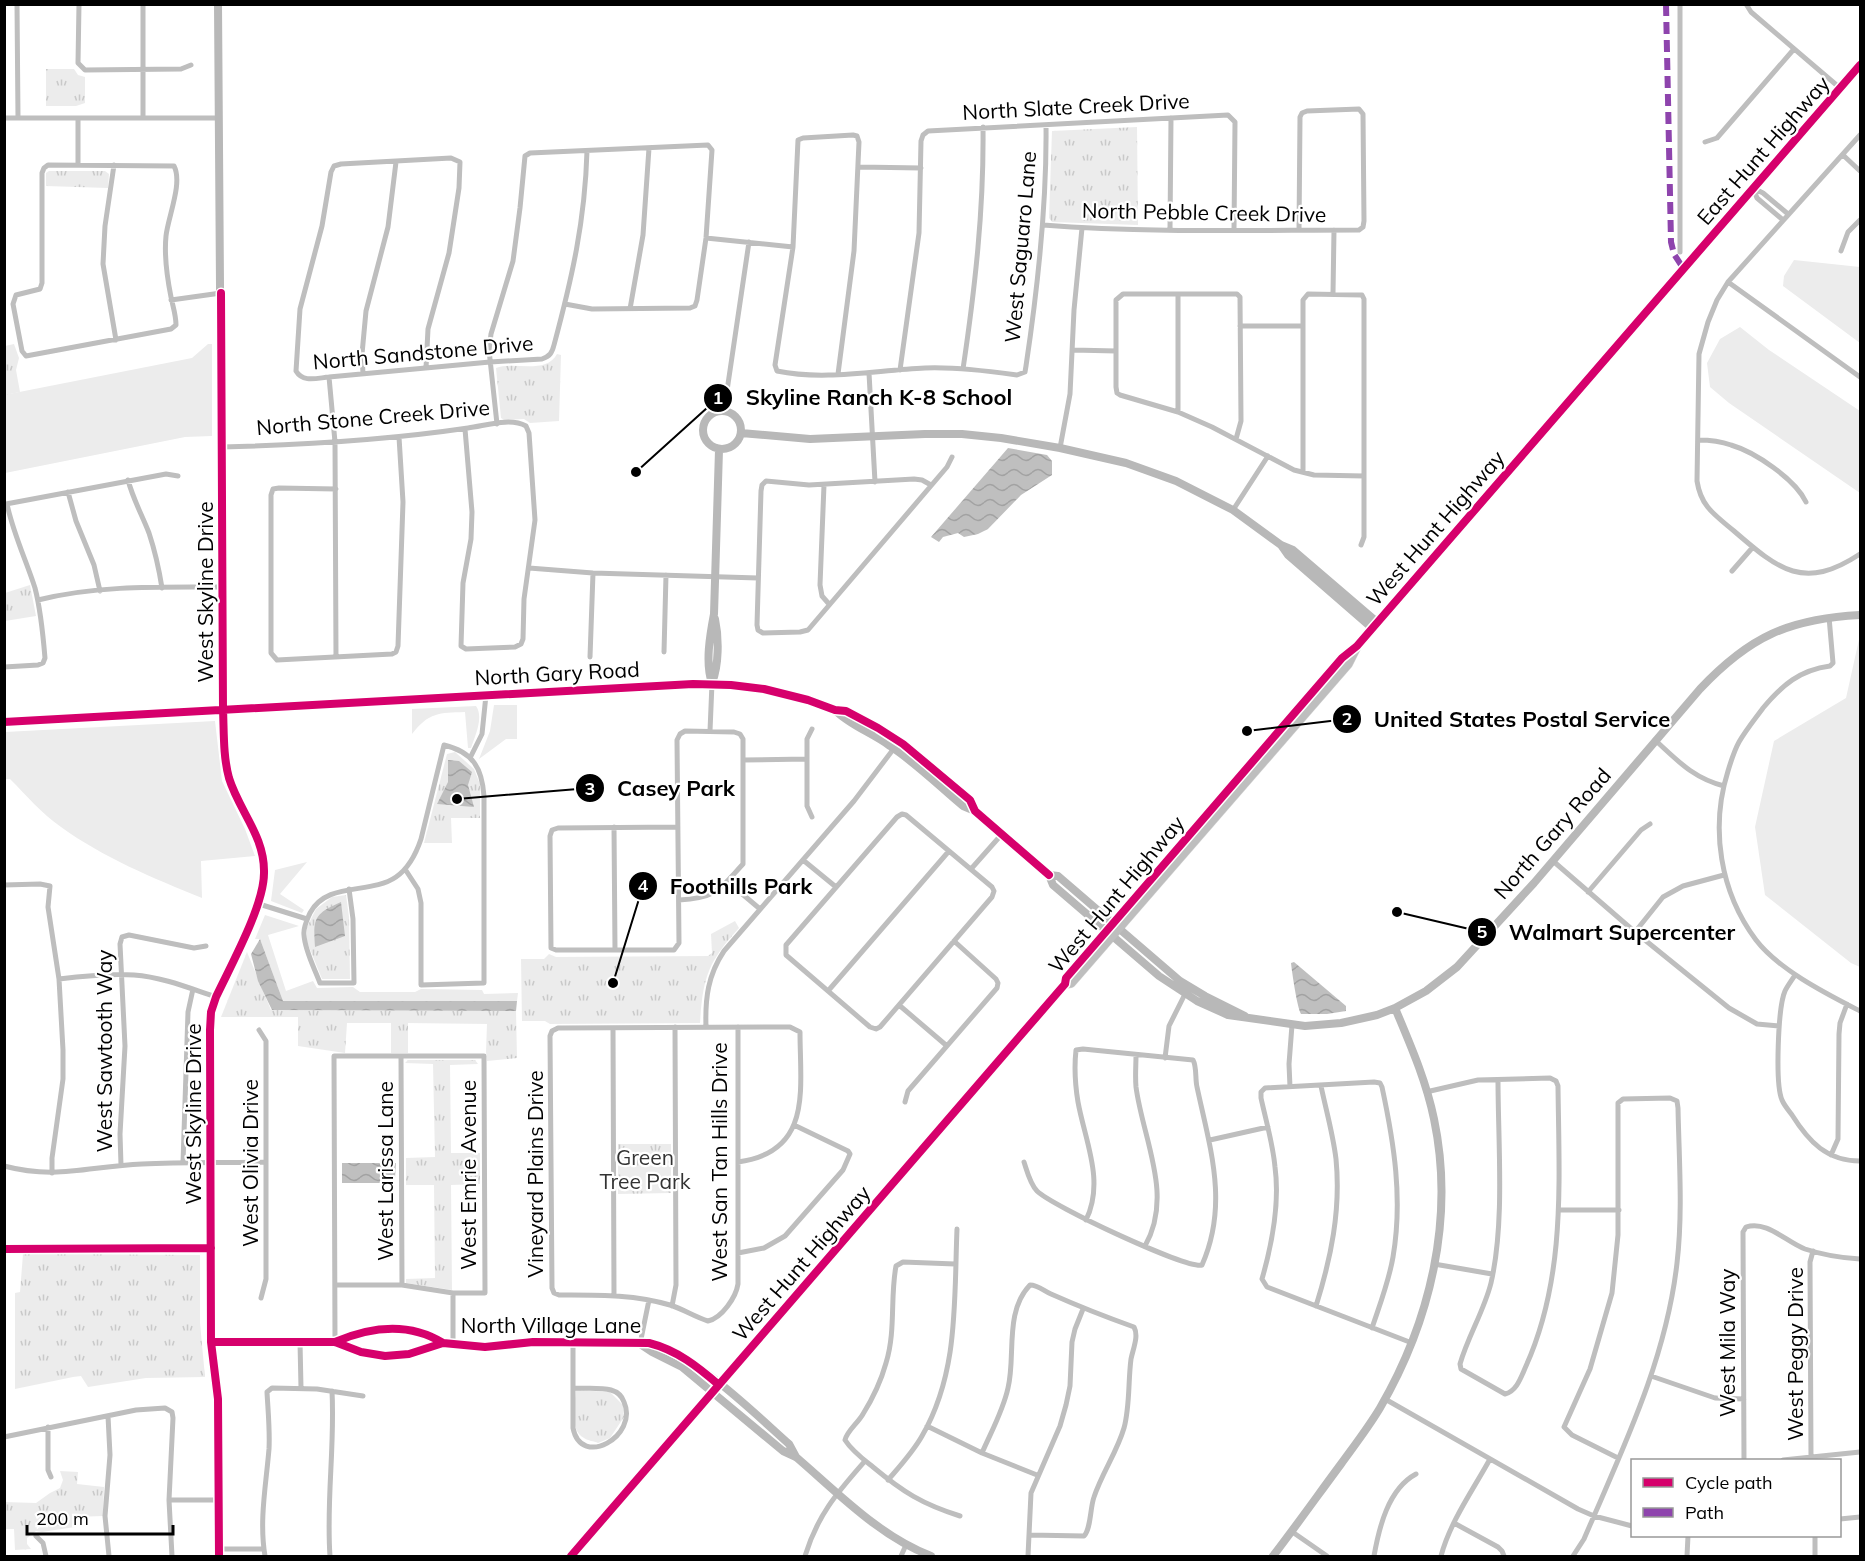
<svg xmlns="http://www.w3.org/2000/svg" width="1865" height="1561" font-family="Mulish,sans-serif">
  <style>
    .grass { fill: #ececec }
    .park { fill: url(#park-tufts) }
    .water { fill: url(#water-waves) }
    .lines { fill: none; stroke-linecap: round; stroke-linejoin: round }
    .canal { stroke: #bfbfbf; stroke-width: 5 }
    .primary-casing { stroke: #dbdbdb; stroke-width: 10 }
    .street { stroke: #bebebe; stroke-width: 5 }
    .secondary { stroke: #b8b8b8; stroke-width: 8 }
    .primary { stroke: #bebebe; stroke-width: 9 }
    .quiet { stroke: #8e44ad; stroke-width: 6; stroke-dasharray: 12 6; stroke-linecap: butt }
    .cycleway-casing { stroke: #fff; stroke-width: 11 }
    .cycleway { stroke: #d6006c; stroke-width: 8 }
    .labels { text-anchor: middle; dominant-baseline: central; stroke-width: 4.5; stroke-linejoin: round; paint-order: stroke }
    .street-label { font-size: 21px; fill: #000; stroke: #fff }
    .park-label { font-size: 21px; fill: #333; stroke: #fff }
    .leader { fill: none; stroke: #000; stroke-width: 2 }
    .callout-dot { fill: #000; stroke: #fff; stroke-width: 2 }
    .mark-label { font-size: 18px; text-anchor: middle; font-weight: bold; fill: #fff }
    .callout-label { font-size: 22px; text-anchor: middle; font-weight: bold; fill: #000; stroke: #fff; stroke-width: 4.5; stroke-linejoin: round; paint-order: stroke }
  </style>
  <defs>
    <pattern id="park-tufts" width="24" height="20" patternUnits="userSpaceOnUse" patternTransform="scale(1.5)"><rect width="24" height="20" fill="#ececec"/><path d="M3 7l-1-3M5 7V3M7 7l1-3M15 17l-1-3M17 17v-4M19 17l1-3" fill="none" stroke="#c9c9c9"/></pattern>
    <pattern id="water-waves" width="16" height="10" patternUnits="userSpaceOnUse" patternTransform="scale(1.5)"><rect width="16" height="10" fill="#bfbfbf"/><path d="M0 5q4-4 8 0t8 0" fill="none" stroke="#a2a2a2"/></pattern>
  </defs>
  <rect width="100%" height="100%" fill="#fff"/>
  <path class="grass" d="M1794,260L1860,267V343L1783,286L1784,276Z
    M1740,327L1769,350L1860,411V493L1729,403L1710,387L1707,363L1720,339Z
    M208,344H212V436L185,437L5,473L4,395L192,358Z
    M1860,635V967L1851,963L1765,895L1755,827L1774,741L1846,698Z
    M494,705H517V739H506L479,759L490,731Z
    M476,706C484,717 475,736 471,748H468L465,712C439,713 429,712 412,734V709Z
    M215,721L222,781L245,829L255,856L201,861L202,898C153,878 104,858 61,827C42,814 26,795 10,779H5V732Z
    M307,862L280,894L304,910L302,913L271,901L275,870Z
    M265,915L299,926L268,935L286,991L313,981L317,988L353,987L360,992H415L421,989L482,990L484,994L518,993L517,1001H283L260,939H255Z"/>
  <path class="park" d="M46,69H74L78,75L85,77V103L76,106H46Z
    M1137,127L1138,225L1052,222L1049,218L1052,131Z
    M49,171H105L109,174L108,188L46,186V173Z
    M14,344L19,358L16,370L20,392L5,395V346Z
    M557,354L561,355L559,421L530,423L524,419L504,420L501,418L496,368C514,361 546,375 557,354Z
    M30,585L36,616L5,621V593Z
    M455,752L474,769L480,784V818H451L452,843H424L447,754Z
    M346,895L349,917L350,979H322L307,942V927L316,909L332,897Z
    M735,921L739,928C708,962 703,977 700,1023L550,1024L545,1021H522L521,959H544L549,954L556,957L708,956L712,953L711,934Z
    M247,952L271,1010L516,1011L517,1058L487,1061L486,1052L487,1024L408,1023V1053H391V1023H347L345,1053L298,1046V1017H221Z
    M408,1060H475L478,1064L450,1065L451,1153H480V1184L451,1185L452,1290L406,1283V1279L435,1278L434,1185H406V1158L435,1157L433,1064L405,1063Z
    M618,1144H671V1193L618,1194Z
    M23,1254L200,1255V1323L205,1377L146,1378L88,1387L81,1376L73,1377L15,1389V1293L20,1292Z
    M576,1390L610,1392L623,1405L624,1417L610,1438L598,1443C594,1441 588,1441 584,1438C569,1431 575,1403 576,1390Z
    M60,1471L78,1472L77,1484L104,1487L103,1516L75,1517V1527L42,1532L36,1531L27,1538V1544L31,1549L15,1550L14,1529H5L4,1502L36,1503L50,1493L60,1488L63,1480Z"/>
  <path class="water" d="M1008,448L1047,455L1052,461V475L1021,495L988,529L978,534L964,537L958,533L943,537L939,542L931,537Z
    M448,760L459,761L472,772L468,785L474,807L437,804L448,782Z
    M341,902L345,936L315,947C313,918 314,914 341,902Z
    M260,939L283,1001H517L516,1011L272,1010L258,981L251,954Z
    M1294,962L1346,1006V1011L1327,1014H1301C1297,1007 1292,972 1291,963Z
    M342,1163H396L395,1178L380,1183H342Z"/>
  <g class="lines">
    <path class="canal" d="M1680,4V252"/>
    <defs>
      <path id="primary" d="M1065,984L1071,983L1348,664L1356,648
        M571,1556L1065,984L1066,978L1342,658L1357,646L1860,65"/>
    </defs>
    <use href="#primary" class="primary-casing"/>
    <path class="street" d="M17,4L18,118
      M79,4L78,63L85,70L181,69L191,65
      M1746,4L1751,12L1840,88
      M4,118H218
      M143,118V4
      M1860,135L1728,282L1717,300L1708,322L1699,354L1697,481C1701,507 1715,515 1734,531C1779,570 1804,591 1860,554
      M1705,142L1717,138L1794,49
      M1843,155L1860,171
      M48,165L174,166C183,183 168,217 166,236C164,256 167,277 171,297C173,307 176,315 176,325L171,329L26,356L22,351L13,304L16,295L40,289L42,283V173L44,168Z
      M78,165V118
      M114,165L105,226L103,264L116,340
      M859,167L921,168
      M1753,188L1757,198L1783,220
      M1753,188L1763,193L1788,214
      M1043,225C1148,233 1254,230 1359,230L1363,227L1364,221L1363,114L1359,109L1307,111L1302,113L1300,117L1299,230
      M1170,229L1171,118
      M706,238L793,247
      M1841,251L1848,232L1860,220
      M1728,282L1860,377
      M1333,294L1334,230
      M171,300L221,293
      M630,309L643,235L649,148
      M1240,326H1302
      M1073,350L1116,351
      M426,368L428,329L449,253L459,188L460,162L451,158L341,164L334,166L331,172L322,226L300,309L296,371C303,383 317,378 329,377L490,362L542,359C550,356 552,353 554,345C572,278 585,221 587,151
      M963,369C975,288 984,209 983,127
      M900,370L919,233L921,141L923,135L928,131L1228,115L1235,122L1234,230
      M869,373L875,482
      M363,374L362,354L366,311L388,227L396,162
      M838,374L854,251L859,142L857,136L853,135L803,138L798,140L793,247L775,365L777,371C825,381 876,370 925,368C956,367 987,371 1017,375L1025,372L1026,366C1038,286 1047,206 1046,125
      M329,377L335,442L336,657
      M724,411L749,242
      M1178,412V294
      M497,424L489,350L491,334L513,261L520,208L525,156L530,153L708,145L712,150L706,238L697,300L695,306L690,308L592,309L565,304
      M1236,439L1241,421L1240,297L1237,294H1123L1116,300V387L1117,393L1120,395L1178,412L1212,427L1294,470L1314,475L1364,476
      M1698,440C1709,440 1720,441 1731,445C1755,452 1795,479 1806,502
      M222,447C304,445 387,440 468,428C485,426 510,417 526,426L529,433L535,520L524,599L523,639L521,644L515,647L466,649L461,646L463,583L471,539L472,512L465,429
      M1060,448L1070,394L1074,310L1082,228
      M1303,472V300L1308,294L1362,295L1364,299V537L1361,545
      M128,480C133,499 142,515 149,533C155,551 159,569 162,588
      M824,485L820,585L822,596L829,604
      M931,485L922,480L914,479L809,485L766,481L762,485L761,491L757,625L758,630L763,633L800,632L808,630L947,467L952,457
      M336,489L279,488L273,489L271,495V653L277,660L392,654L396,652L398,646L403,502L399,437
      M68,492L76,521L94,565L100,591
      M6,504L166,474L178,476
      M1233,510L1268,456
      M529,568L593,573L758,578
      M1732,571L1753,547
      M38,600C97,585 162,587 223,587
      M1829,617L1833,663L1830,666C1800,670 1782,685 1763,708C1755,719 1746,730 1739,742C1734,751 1731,761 1728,771C1710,828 1720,892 1756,940C1779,970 1827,994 1860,1011
      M664,652L666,575
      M590,657L593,573
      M4,667L38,665L43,663L45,658C43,634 41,611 35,588C26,560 13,533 7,504
      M812,729L807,739V806L812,817
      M710,731L712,683
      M1655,740C1678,761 1693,778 1724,786
      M470,758L482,734L486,695
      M743,760L807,759
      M902,814L906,815L992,887L994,891L992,897L880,1027L876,1029L870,1027L786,955V945L897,817Z
      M614,827L615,950
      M678,827L558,828L552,830L550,836L551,948L556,950H674L679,943L677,740L680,734L685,731L734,732L740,734L743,739V864C719,890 717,898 679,900
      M803,860L836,887
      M1553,861L1635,932L1729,1008L1757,1024L1779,1026
      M971,869L1002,834
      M728,882L760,909
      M4,885L40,884L50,886L48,907L59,979L63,1050V1079L52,1158V1173
      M349,889L353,919L354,983H320C314,967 305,951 304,935C303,927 307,920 310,913C327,881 370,895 396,877C409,868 416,854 421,839L444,745C473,752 482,768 484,796V983L421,985V903L418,889L405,869
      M1588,892L1641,830L1650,824
      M259,904L307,919
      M1635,932L1663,897L1683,886L1724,875
      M1795,975C1792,980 1788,985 1785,991C1778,1007 1775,1084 1782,1100C1784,1105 1789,1111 1792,1115C1809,1142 1827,1161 1860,1161
      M59,979C83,976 109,973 134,975C162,977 189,988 216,997
      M828,991L949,851
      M899,1005L947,1046
      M706,1027C705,998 708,975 724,951L854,801L895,747
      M613,1028L614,1296
      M259,1030L266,1041V1279L261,1298
      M1136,1055C1136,1066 1135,1076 1136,1087C1143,1140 1174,1195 1145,1246
      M401,1056L402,1285
      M1165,1058L1169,1026L1185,994
      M1290,1087L1289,1064L1292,1025
      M1426,1092L1478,1080L1550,1078L1556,1081L1558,1086C1559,1181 1566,1277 1526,1366C1521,1377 1517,1391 1505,1394L1461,1369L1460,1364C1468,1336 1484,1311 1491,1283C1505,1222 1498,1143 1498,1080
      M905,1102L908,1091L997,988L998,983L996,979L954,941
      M1210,1140L1268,1127
      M1831,1155L1838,1139L1839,1034L1840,1023L1847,1004
      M738,1162C813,1152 800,1089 800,1032L790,1027L558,1028L552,1031L550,1036L552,1288L554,1293L559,1295C596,1295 634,1294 670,1305C683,1309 695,1317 708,1321C722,1318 736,1297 738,1284V1027
      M1024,1162C1027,1171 1030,1184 1037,1191C1052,1206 1186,1269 1202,1265C1229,1204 1210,1148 1197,1087C1195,1079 1197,1067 1193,1060L1083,1049L1076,1050C1074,1068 1075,1084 1078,1102C1085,1141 1105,1181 1086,1220
      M183,1163L188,1012L193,989
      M121,1165L120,1134L125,1046L120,944L122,937L129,935L194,948L206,946
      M4,1166C57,1180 90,1166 142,1164C183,1162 225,1163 266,1162
      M1559,1210H1619
      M738,1253L764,1248L785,1236L843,1170L850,1154L848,1151L794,1125
      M955,1264L903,1262L896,1266C890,1297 896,1331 886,1363C881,1381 873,1398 863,1414C858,1423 847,1431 845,1440C852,1451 863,1459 873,1467C903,1492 922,1504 960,1516
      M1434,1264L1492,1274
      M453,1293V1344
      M672,1306L676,1285L675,1027
      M1316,1306C1331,1258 1341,1210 1336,1159C1333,1134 1326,1110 1321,1086
      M1372,1328C1380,1304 1389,1281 1393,1257C1403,1199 1394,1143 1382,1087L1380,1083L1374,1082L1265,1088L1261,1092V1098C1266,1121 1273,1144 1275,1167C1280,1204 1272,1244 1262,1279L1267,1287L1412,1343
      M300,1342L301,1388
      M335,1342L334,1056H484L485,1293H453L402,1285H335
      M573,1342V1428C581,1469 639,1436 624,1402C622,1396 618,1392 611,1390C600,1387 585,1389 573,1388
      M640,1344L649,1300
      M1651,1376L1715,1398L1744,1399
      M1385,1399L1578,1509L1594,1516L1632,1526
      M108,1416L110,1455L105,1516L109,1556
      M927,1426L982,1453L1037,1475
      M48,1427V1470L51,1477
      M4,1437L136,1410L165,1408L172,1412L173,1418L169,1500L172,1556
      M982,1453C991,1432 1003,1411 1008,1388C1016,1356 1004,1312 1030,1285C1038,1285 1044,1291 1051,1294C1078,1306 1106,1317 1134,1327C1139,1336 1133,1349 1131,1359C1128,1382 1130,1406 1124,1428C1117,1452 1102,1473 1094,1497C1090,1508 1091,1529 1084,1536L1029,1535
      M1811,1457L1810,1262L1813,1251
      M1744,1460L1743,1232L1746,1227C1767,1220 1786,1242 1805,1249C1823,1255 1842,1258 1860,1259
      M1783,1460L1860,1452
      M888,1480C900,1466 913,1452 922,1436C959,1372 954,1300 957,1229
      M169,1500H218
      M1840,1519L1860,1517
      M1454,1523L1498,1547L1502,1551L1504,1556
      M1291,1531L1327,1556
      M36,1536L43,1543L46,1556
      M1815,1536V1556
      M219,1549H263
      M265,1556C259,1521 266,1485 269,1449C270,1430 268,1411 267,1392L272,1388L317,1389L363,1396
      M330,1556C326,1501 335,1447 332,1391
      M805,1556C818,1514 837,1493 865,1461
      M901,1556L906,1545
      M1028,1556L1031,1493L1060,1426L1066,1405L1070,1386L1072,1342L1075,1329L1083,1309
      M1374,1556C1379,1528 1388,1489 1416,1474
      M1441,1556C1450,1522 1473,1490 1490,1459
      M1573,1556L1584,1539C1622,1450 1666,1361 1677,1263C1683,1212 1679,1159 1678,1108L1677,1101L1670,1098L1623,1099L1618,1103V1235L1612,1293L1590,1369L1564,1427L1572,1435L1618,1458
      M1687,1556L1688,1536"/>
    <path class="secondary" d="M218,4L223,709C224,732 223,756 229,778C239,811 265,836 264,873C264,906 231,965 216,997L211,1012L210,1030L211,1342L218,1399L219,1556
      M703 430a19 19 0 1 1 38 0a19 19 0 1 1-38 0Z
      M741,433L810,439L925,434H962L1001,438L1060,448L1126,463L1176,481L1233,510L1281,545L1293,550L1377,622
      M1281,545L1288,555L1372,628
      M712,683C705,663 710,635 714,614L719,450
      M712,683C719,665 719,638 715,619
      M835,710C849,725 873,733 890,746C916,763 939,786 963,806L975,811
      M4,722L693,684L731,685L764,689L808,700L835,710L846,711L878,728L903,744L970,800L975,811L1049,875L1053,885L1159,976L1197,1001L1228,1015L1305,1026L1341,1023L1377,1015L1395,1008L1426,991L1457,967L1534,883L1700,689C1750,636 1789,619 1860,615
      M1049,875L1058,876L1180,981L1205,996L1245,1016
      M4,1249L211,1248
      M211,1342H335L361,1352L385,1356L409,1354L443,1343L485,1347L533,1342L649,1343C695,1354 753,1412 789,1444L796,1457
      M335,1342C370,1327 409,1322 443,1343
      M640,1344L652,1352L682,1367L783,1451L796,1457C838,1493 879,1536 931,1556
      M1273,1556C1296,1526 1318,1495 1341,1464C1354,1446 1368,1428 1380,1408C1430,1322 1455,1219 1434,1119C1426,1080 1410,1044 1395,1008"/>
    <use href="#primary" class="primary"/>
    <path class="quiet" d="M1666,4L1671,242L1674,254L1683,268"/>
    <defs>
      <path id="cycleway" d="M4,722L693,684L731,685L764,689L808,700L835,710L846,711L878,728L903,744L970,800L975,811L1049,875
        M4,1249L211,1248
        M211,1342H335L361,1352L385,1356L409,1354L443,1343L485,1347L533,1342L649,1343C677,1350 698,1367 719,1385
        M335,1342C370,1327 409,1322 443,1343
        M219,1556L218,1399L211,1342L210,1030L211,1012L216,997C231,965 264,906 264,873C265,836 239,811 229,778C223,756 224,732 223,709L221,293
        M571,1556L1065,984L1066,978L1342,658L1357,646L1860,65"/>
    </defs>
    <use href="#cycleway" class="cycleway-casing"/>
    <use href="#cycleway" class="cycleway"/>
  </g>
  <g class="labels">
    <g class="street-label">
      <text transform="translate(1076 106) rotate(-3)">North Slate Creek Drive</text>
      <text transform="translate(1763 150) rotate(-49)">East Hunt Highway</text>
      <text transform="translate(1204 212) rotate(1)">North Pebble Creek Drive</text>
      <text transform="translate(1020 247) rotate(-85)">West Saguaro Lane</text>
      <text transform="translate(423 352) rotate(-5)">North Sandstone Drive</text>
      <text transform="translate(373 417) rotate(-5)">North Stone Creek Drive</text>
      <text transform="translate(1435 528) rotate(-49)">West Hunt Highway</text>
      <text transform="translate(205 592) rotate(-90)">West Skyline Drive</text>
      <text transform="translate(557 673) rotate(-3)">North Gary Road</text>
      <text transform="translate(1552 833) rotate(-49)">North Gary Road</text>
      <text transform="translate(1116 894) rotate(-50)">West Hunt Highway</text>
      <text transform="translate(104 1051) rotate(-90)">West Sawtooth Way</text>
      <text transform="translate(193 1114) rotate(-90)">West Skyline Drive</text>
      <text transform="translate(719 1162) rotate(-90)">West San Tan Hills Drive</text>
      <text transform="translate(250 1163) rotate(-90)">West Olivia Drive</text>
      <text transform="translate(385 1171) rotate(-90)">West Larissa Lane</text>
      <text transform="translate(535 1174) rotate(-90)">Vineyard Plains Drive</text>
      <text transform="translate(468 1175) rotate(-90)">West Emrie Avenue</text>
      <text transform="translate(801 1263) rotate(-49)">West Hunt Highway</text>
      <text x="551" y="1325">North Village Lane</text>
      <text transform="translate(1727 1343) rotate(-90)">West Mila Way</text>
      <text transform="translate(1795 1354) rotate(-90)">West Peggy Drive</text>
    </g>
    <g class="park-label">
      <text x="645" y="1157">Green<tspan x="645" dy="24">Tree Park</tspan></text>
    </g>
  </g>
  <path class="leader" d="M636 472L718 398M1247 731L1347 719M457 799L590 788M613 983L643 886M1397 912L1482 932"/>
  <g class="callout-dot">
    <circle cx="636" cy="472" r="6"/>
    <circle cx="1247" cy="731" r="6"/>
    <circle cx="457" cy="799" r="6"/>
    <circle cx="613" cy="983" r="6"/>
    <circle cx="1397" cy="912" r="6"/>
    <circle cx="718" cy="398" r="15"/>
    <circle cx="1347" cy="719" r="15"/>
    <circle cx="590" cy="788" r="15"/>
    <circle cx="643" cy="886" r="15"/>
    <circle cx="1482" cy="932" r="15"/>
  </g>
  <g class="mark-label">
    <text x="718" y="404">1</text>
    <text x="1347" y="725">2</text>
    <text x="590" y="795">3</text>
    <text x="643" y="892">4</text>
    <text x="1482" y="938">5</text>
  </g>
  <g class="callout-label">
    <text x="879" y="405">Skyline Ranch K-8 School</text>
    <text x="1522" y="727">United States Postal Service</text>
    <text x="676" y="796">Casey Park</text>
    <text x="741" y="894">Foothills Park</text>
    <text x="1622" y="940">Walmart Supercenter</text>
  </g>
  <rect width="1865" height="1561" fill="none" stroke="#000000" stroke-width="12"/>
  <rect x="1631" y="1459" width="210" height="78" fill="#ffffff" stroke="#999999" stroke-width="1.5"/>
  <rect x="1643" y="1478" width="30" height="9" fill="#d6006c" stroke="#999999" stroke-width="1.5"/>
  <text x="1685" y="1489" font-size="18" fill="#000000">Cycle path</text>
  <rect x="1643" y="1508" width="30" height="9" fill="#8e44ad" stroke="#999999" stroke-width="1.5"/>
  <text x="1685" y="1519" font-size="18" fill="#000000">Path</text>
  <path d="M27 1525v9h146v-9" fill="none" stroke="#000000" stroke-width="3"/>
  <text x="36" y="1525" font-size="18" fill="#000000" stroke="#ffffff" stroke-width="4.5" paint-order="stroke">200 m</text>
</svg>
